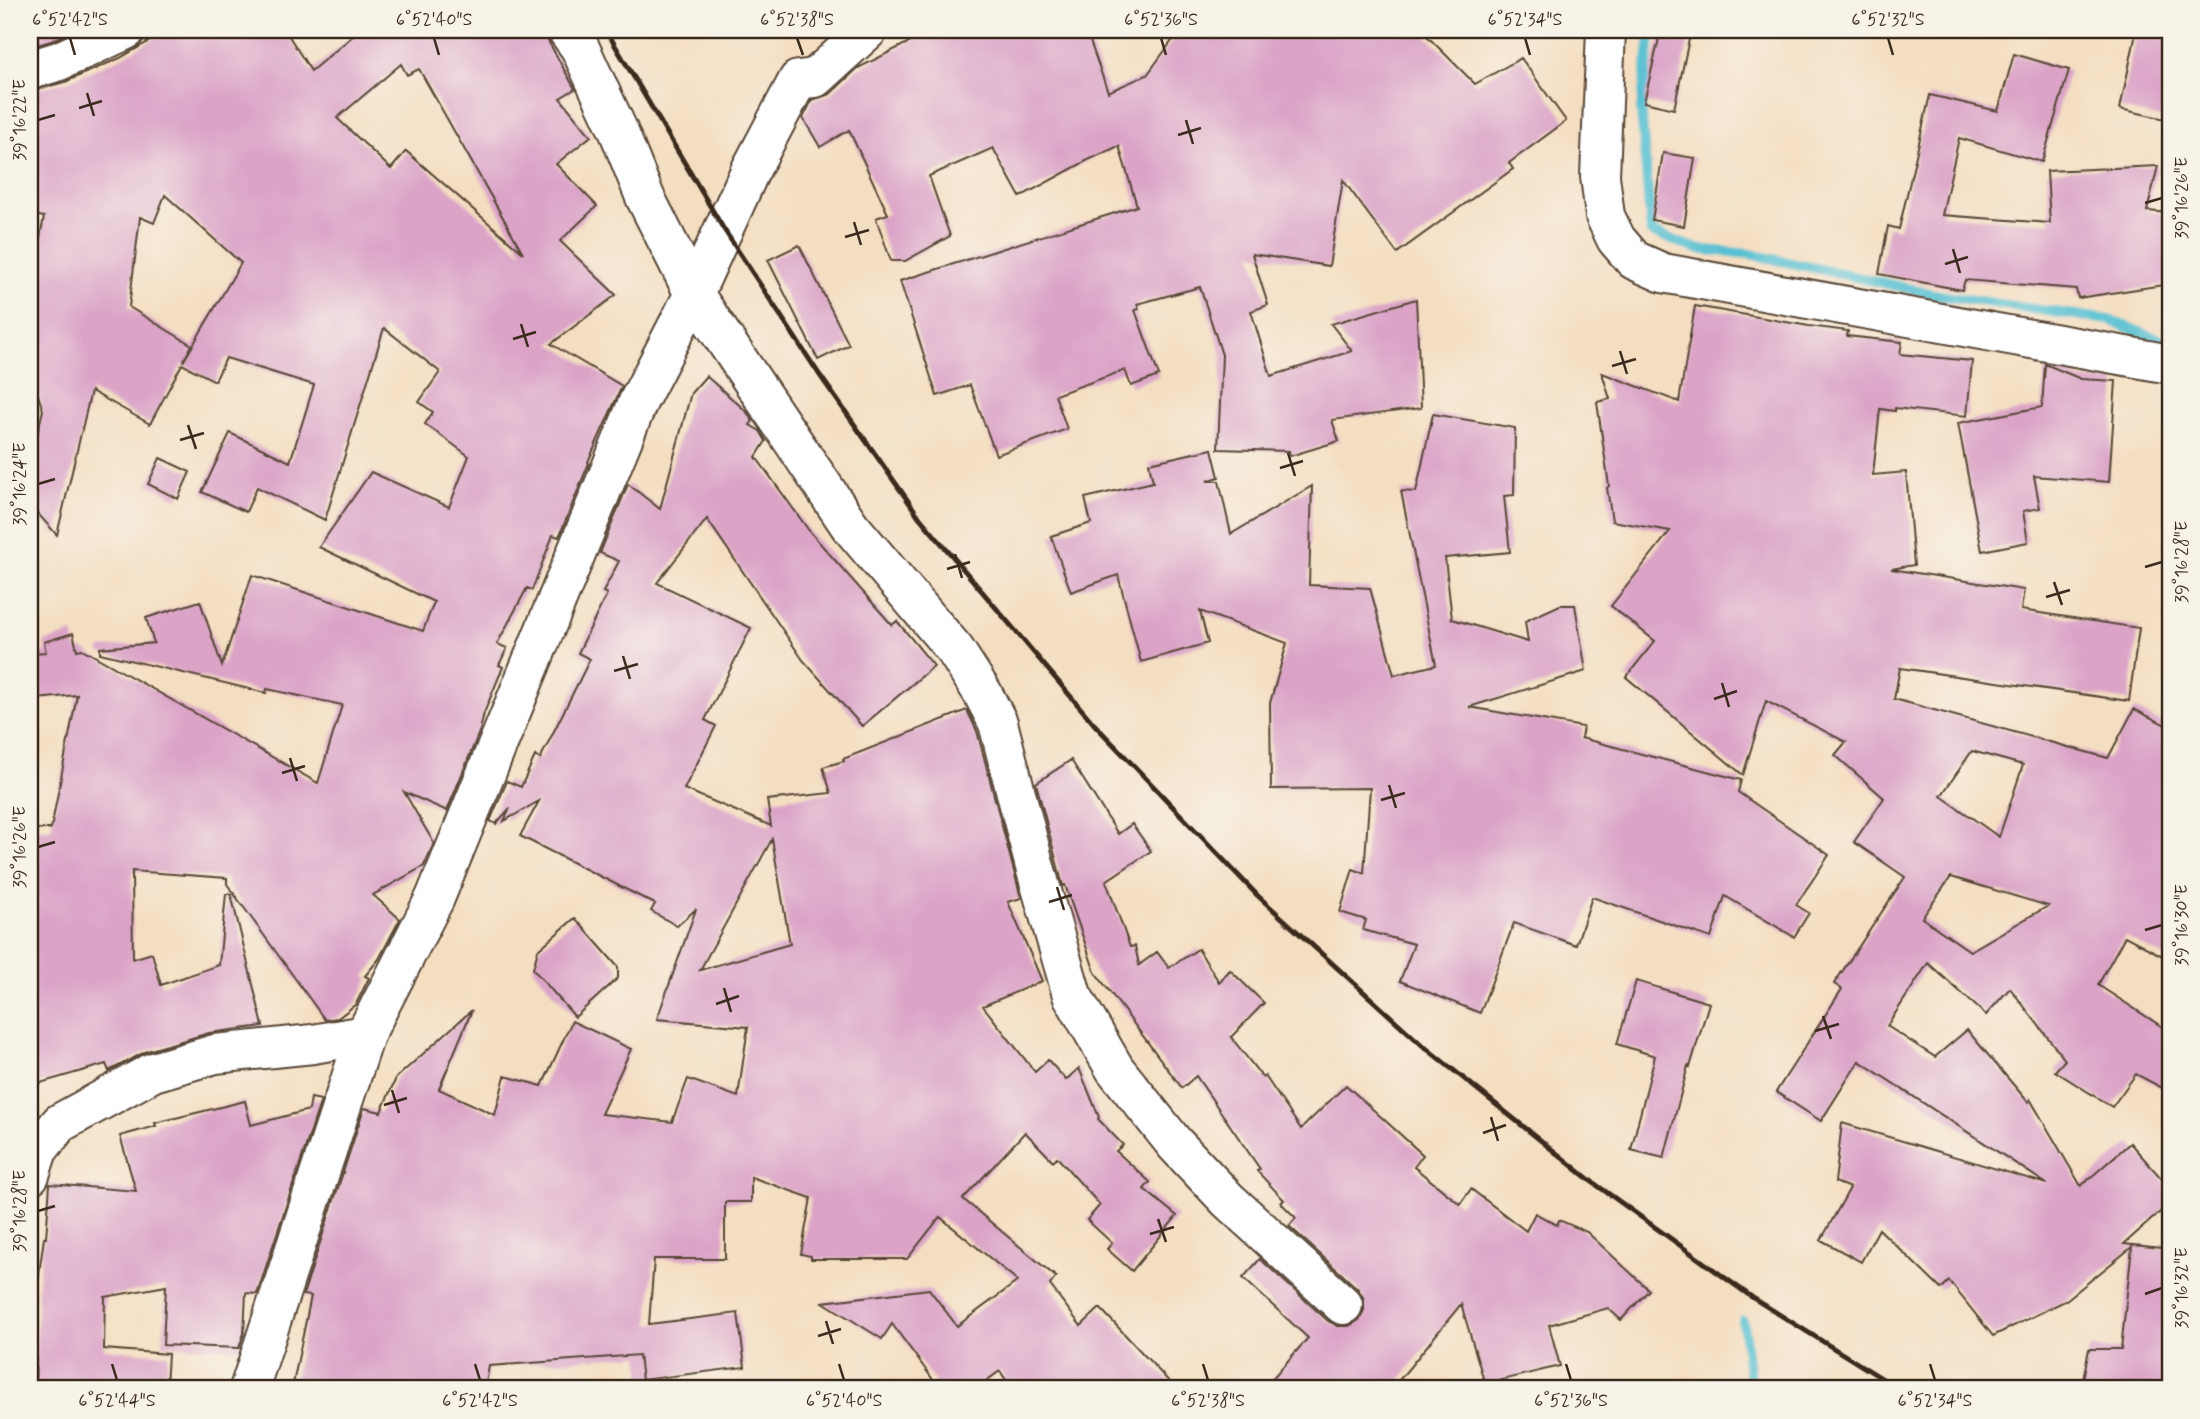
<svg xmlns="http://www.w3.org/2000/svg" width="2200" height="1419" font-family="Mynerve,sans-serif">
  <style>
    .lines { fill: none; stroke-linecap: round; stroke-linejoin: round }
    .stream { stroke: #56c0d2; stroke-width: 10 }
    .building { fill: #dba4c7; fill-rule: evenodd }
    .minor-casing { stroke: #574536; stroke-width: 42 }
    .minor { stroke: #fff; stroke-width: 38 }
    .rail { stroke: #3b2a1e; stroke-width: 5 }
    .ticks { fill: none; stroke: #3b2a1e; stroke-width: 2.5 }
    .neatline { fill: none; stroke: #3b2a1e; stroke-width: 2.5 }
    .ticks-label { font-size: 18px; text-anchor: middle; fill: #3b2a1e }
  </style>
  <rect width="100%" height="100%" fill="#f7f3e8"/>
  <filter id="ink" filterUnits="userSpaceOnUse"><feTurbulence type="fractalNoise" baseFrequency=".0143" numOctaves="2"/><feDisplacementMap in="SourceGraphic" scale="14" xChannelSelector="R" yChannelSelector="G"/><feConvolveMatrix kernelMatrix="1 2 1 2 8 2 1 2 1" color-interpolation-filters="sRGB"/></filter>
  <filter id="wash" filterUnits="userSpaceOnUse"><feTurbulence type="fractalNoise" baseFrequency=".00686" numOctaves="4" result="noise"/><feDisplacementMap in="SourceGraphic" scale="28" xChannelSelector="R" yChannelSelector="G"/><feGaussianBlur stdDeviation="1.57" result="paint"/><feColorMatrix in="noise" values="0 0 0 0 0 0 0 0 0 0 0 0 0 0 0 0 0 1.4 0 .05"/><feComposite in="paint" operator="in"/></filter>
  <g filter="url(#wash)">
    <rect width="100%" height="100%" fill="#f4dec1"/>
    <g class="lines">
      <path class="stream" d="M1651,30L1641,109L1651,232L1697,249L1750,254L1938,295L2109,320L2155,338L2170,341
        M1743,1321L1751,1389"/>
    </g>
    <g id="blocks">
      <path class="building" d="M30,30H74L51,41L30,47Z
        M169,30H285L311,71L360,30H542L575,89L560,98L591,136L556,164L597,206L560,241L616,295L551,344L622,386L588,462L589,463L559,537L553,535L532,590L527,588L497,644L507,648L499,665L503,667L484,713L480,730L447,811L404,792L434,843L424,866L373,895L400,919L379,959L365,976L369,978L356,1004L338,1018L325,1020L227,884V878L132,871L133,959L152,953L161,985L219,965L226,894H231L263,1026L209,1033L147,1051L109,1071L106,1064L30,1086V898L33,899L34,829H51L77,695L37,699L33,653L46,652L44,642L73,633L77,650L82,649L318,783L342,705L267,689L266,693L100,653V648L154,643L146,618L200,601L222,666L252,575L423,631L434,602L319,547L371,472L449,507L469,456L425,424L433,412L419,402L440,372L384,328L325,520L257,487L246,512L202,492L230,433L290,462L314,385L226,358L215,381L182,364L150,424L91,391L57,535L30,505V465L43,410L30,371V288L44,217L30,214V91L65,82L120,58ZM401,64L407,75L419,69L523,253L406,151L391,169L337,118ZM165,195L241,263L183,362L192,345L129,307L140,217L154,223Z
        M933,30H1086L1108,92L1147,75L1180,30H1421L1475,84L1521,58L1566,121L1509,163L1513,169L1397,253L1343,180L1329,266L1252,254L1268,305L1251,311L1271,376L1352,351L1331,324L1416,299L1421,408L1332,420L1339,441L1290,456L1289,451L1218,449L1222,355L1200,287L1137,304L1139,309L1135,310L1159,376L1131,386L1125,370L1055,395L1067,429L996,455L970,385L937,396L900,281L1137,206L1119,146L1088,160L1020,197L993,148L929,176L950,236L905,261H891L876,218L888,214L849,130L820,147L803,118L812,100L830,94L858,68Z
        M1661,30H1691L1674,109L1644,102Z
        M2136,33L2170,40V120L2120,109Z
        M2014,54L2069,70L2042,162L1959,138L1942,215L2050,223L2047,171L2158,166L2147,211L2170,213V284L2078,298L2076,289L1965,280L1962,290L1879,274L1888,226L1899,229L1930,95L1998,111Z
        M1663,153L1695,158L1684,226L1652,220Z
        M799,245L849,345L818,360L768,260Z
        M1695,306L1809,326L1848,331L1847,336L1902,342L1900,354L1972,361L1967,416L1895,408V411L1880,409L1873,475L1906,472L1914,565L1891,569L2024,590L2021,610L2139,628L2129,701L1900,668L1894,699L2108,758L2134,709L2170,727V960L2125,936L2098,985L2170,1032V1092L2136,1074L2112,1107L2055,1071L2065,1060L2010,988L1986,1015L1928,963L1887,1026L1935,1057L1967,1030L2028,1102L2030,1099L2081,1186L2130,1143L2170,1188V1203L2124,1244L2170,1249V1389H2081L2089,1349H2121L2132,1247L2065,1301L1993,1336L1949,1281L1941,1289L1879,1229L1861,1262L1821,1240L1850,1188L1835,1182L1842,1123L2047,1184L1859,1061L1821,1121L1776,1092L1842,989L1834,984L1905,877L1854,842L1884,798L1835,755L1846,742L1766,701L1743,775L1626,677L1655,641L1611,606L1670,531L1612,521L1607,488L1609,486L1597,402L1610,399L1602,373L1679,402ZM1972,751L2023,765L1999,837L1941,796ZM1951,877L2048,906L1970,951L1922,918Z
        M2045,364L2081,379L2116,381L2109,482L2034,476L2040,508L2023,511L2028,542L1982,551L1958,423L2042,407Z
        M706,376L746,411L753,421L750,425L760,431L766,441L756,457L810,532L892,625L897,621L934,666L862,726L803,660L707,519L657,583L751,628L705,720L716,726L684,789L771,826L767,800L831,793L823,767L844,761L843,759L967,710L977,731L1021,898L1008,902L1042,981L983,1006L1035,1072L1048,1060L1066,1080L1079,1068L1099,1117L1098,1119L1123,1145L1116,1151L1150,1182L1144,1189L1177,1216L1132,1271L1107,1249L1112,1243L1087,1220L1100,1205L1057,1157L1053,1161L1025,1132L963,1199L1056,1277L1050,1285L1081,1326L1100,1308L1176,1389H1012L1000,1371L975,1389H940L892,1324L882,1339L823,1302L929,1289L957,1326L1018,1281L940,1217L907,1259H811V1256L801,1254L811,1198L751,1177V1202H725V1259H654L649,1324L738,1313L745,1367L642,1380L639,1355L489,1366L485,1389H292L311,1296L303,1295L364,1108L381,1112L396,1078L472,1010L439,1089L495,1115L505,1076L542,1086L572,1021L631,1049L601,1114L672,1122L688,1079L738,1097L748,1027L657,1019L696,909L677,926L651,911L655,904L520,836L539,801L504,821L510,808L496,824L490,821L507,781L521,787L535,756L540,759L590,659L578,653L607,594L603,592L619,561L600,553L628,484L660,509L691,393ZM772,839L790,944L700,970Z
        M1433,414L1515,428L1514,495L1504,496L1510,552L1445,558L1452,619L1528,642L1525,621L1560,605H1575L1586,671L1469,707L1583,727L1581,738L1741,780L1738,792L1829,855L1796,905L1809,913L1794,937L1725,896L1711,938L1592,897L1576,945L1514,923L1480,1013L1400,981L1414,944L1363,930L1366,920L1340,912L1353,869L1364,873L1370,788L1271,789L1270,703L1287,643L1200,611L1208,643L1141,662L1118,575L1071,592L1051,536L1091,523L1085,498L1153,482L1149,463L1212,449L1219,477L1207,481H1219L1231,534L1312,486L1309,585L1370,588L1394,675L1436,665L1401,491L1416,492Z
        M160,458L190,472L178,499L148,484Z
        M1071,760L1118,834L1132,824L1151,851L1106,881L1130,947L1135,946L1139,965L1157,952L1169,968L1198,949L1219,982L1230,970L1264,1003L1231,1037L1263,1078L1265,1076L1301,1129L1346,1085L1423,1155L1414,1167L1460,1204L1471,1189L1526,1231L1535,1213L1557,1225L1559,1220L1587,1232L1649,1290L1621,1320L1608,1308L1549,1325L1560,1366L1485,1384L1461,1304L1392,1389H1263L1308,1338L1243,1278L1260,1259L1328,1321L1338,1326H1349L1359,1320L1364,1310V1299L1358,1289L1289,1226L1296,1218L1281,1203L1284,1200L1257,1171L1260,1169L1196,1076L1182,1088L1095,972L1065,885L1063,886L1036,783Z
        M575,918L618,967V978L575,1017L533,969L538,950Z
        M1636,981L1709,1003L1690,1067L1688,1066L1664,1158L1631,1150L1655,1056L1617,1044Z
        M311,1098L321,1100L257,1294L246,1293L244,1333L239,1348L163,1345L166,1286L105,1297L104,1349L168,1354L166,1386L143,1385V1389H35L38,1281L44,1238H46L50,1184L136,1191L120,1136L156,1126L155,1123L245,1101L251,1125L309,1110Z"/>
    </g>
  </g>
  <g filter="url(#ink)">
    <use href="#blocks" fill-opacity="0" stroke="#574536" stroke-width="2"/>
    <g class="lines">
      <defs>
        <path id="minor" d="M567,30L580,48L618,130L645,197L694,294L850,526L955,650L982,692L998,723L1035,867L1072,995L1115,1069L1175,1144L1228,1200L1343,1305
          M1606,30L1600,176L1605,216L1616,239L1634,260L1663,273L2170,364
          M30,70L59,61L126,30
          M30,1175L38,1150L60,1123L153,1072L215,1054L313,1044L365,1035
          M249,1389L365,1035L435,898L638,402L694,294L750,171L798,80L815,78L868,30"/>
      </defs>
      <use href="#minor" class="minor-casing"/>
      <use href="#minor" class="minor"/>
      <path class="rail" d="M606,30L723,228L819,374L920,518L1094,724L1258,896L1421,1044L1591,1181L1753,1298L1899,1389"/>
    </g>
  </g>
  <path class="ticks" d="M70,38L75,55M434,38L439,55M797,38L803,55M1161,38L1166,55M1525,38L1530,55M1888,38L1893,55M87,93L94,116M79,108L102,101M38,120L55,115M1186,120L1193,144M1178,135L1201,128M2145,203L2162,198M854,222L861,245M845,237L869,230M1953,249L1960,273M1945,264L1968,257M521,324L528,347M513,339L536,332M1620,351L1627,374M1612,366L1636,359M188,425L196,449M180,440L204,433M1288,453L1295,476M1280,468L1303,461M38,484L55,479M955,554L962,578M2145,567L2162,562M947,569L970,562M2054,582L2062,605M2046,597L2070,590M623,656L630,679M614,671L638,664M1722,683L1729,707M1714,699L1737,691M290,758L297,781M282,773L305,766M1389,785L1396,808M1381,800L1405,793M38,847L55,842M1057,887L1064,910M1049,902L1072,895M2145,930L2162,925M724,988L731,1012M716,1004L739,996M1823,1016L1831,1039M1815,1031L1839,1024M392,1090L399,1113M384,1105L407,1098M1491,1117L1498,1141M1483,1133L1506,1125M38,1211L55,1206M1158,1219L1166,1242M1150,1234L1174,1227M2145,1294L2162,1288M826,1321L833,1344M818,1336L841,1329M112,1364L117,1380M475,1364L480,1380M839,1364L844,1380M1203,1364L1208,1380M1566,1364L1571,1380M1930,1364L1935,1380"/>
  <rect width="2200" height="1419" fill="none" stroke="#f7f3e8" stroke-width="77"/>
  <rect x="38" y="38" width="2124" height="1342" class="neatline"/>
  <g class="ticks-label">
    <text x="70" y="25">6°52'42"S</text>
    <text x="434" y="25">6°52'40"S</text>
    <text x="797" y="25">6°52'38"S</text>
    <text x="1161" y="25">6°52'36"S</text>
    <text x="1525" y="25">6°52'34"S</text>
    <text x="1888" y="25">6°52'32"S</text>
    <text transform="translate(19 120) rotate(-90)" y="6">39°16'22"E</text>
    <text transform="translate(2181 198) rotate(-90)" y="6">39°16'26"E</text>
    <text transform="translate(19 484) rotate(-90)" y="6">39°16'24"E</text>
    <text transform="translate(2181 562) rotate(-90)" y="6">39°16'28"E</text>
    <text transform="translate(19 847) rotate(-90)" y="6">39°16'26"E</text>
    <text transform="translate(2181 925) rotate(-90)" y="6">39°16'30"E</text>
    <text transform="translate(19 1211) rotate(-90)" y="6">39°16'28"E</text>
    <text transform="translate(2181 1288) rotate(-90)" y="6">39°16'32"E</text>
    <text x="117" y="1406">6°52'44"S</text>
    <text x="480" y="1406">6°52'42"S</text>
    <text x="844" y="1406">6°52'40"S</text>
    <text x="1208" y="1406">6°52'38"S</text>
    <text x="1571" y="1406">6°52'36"S</text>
    <text x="1935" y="1406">6°52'34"S</text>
  </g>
</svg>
